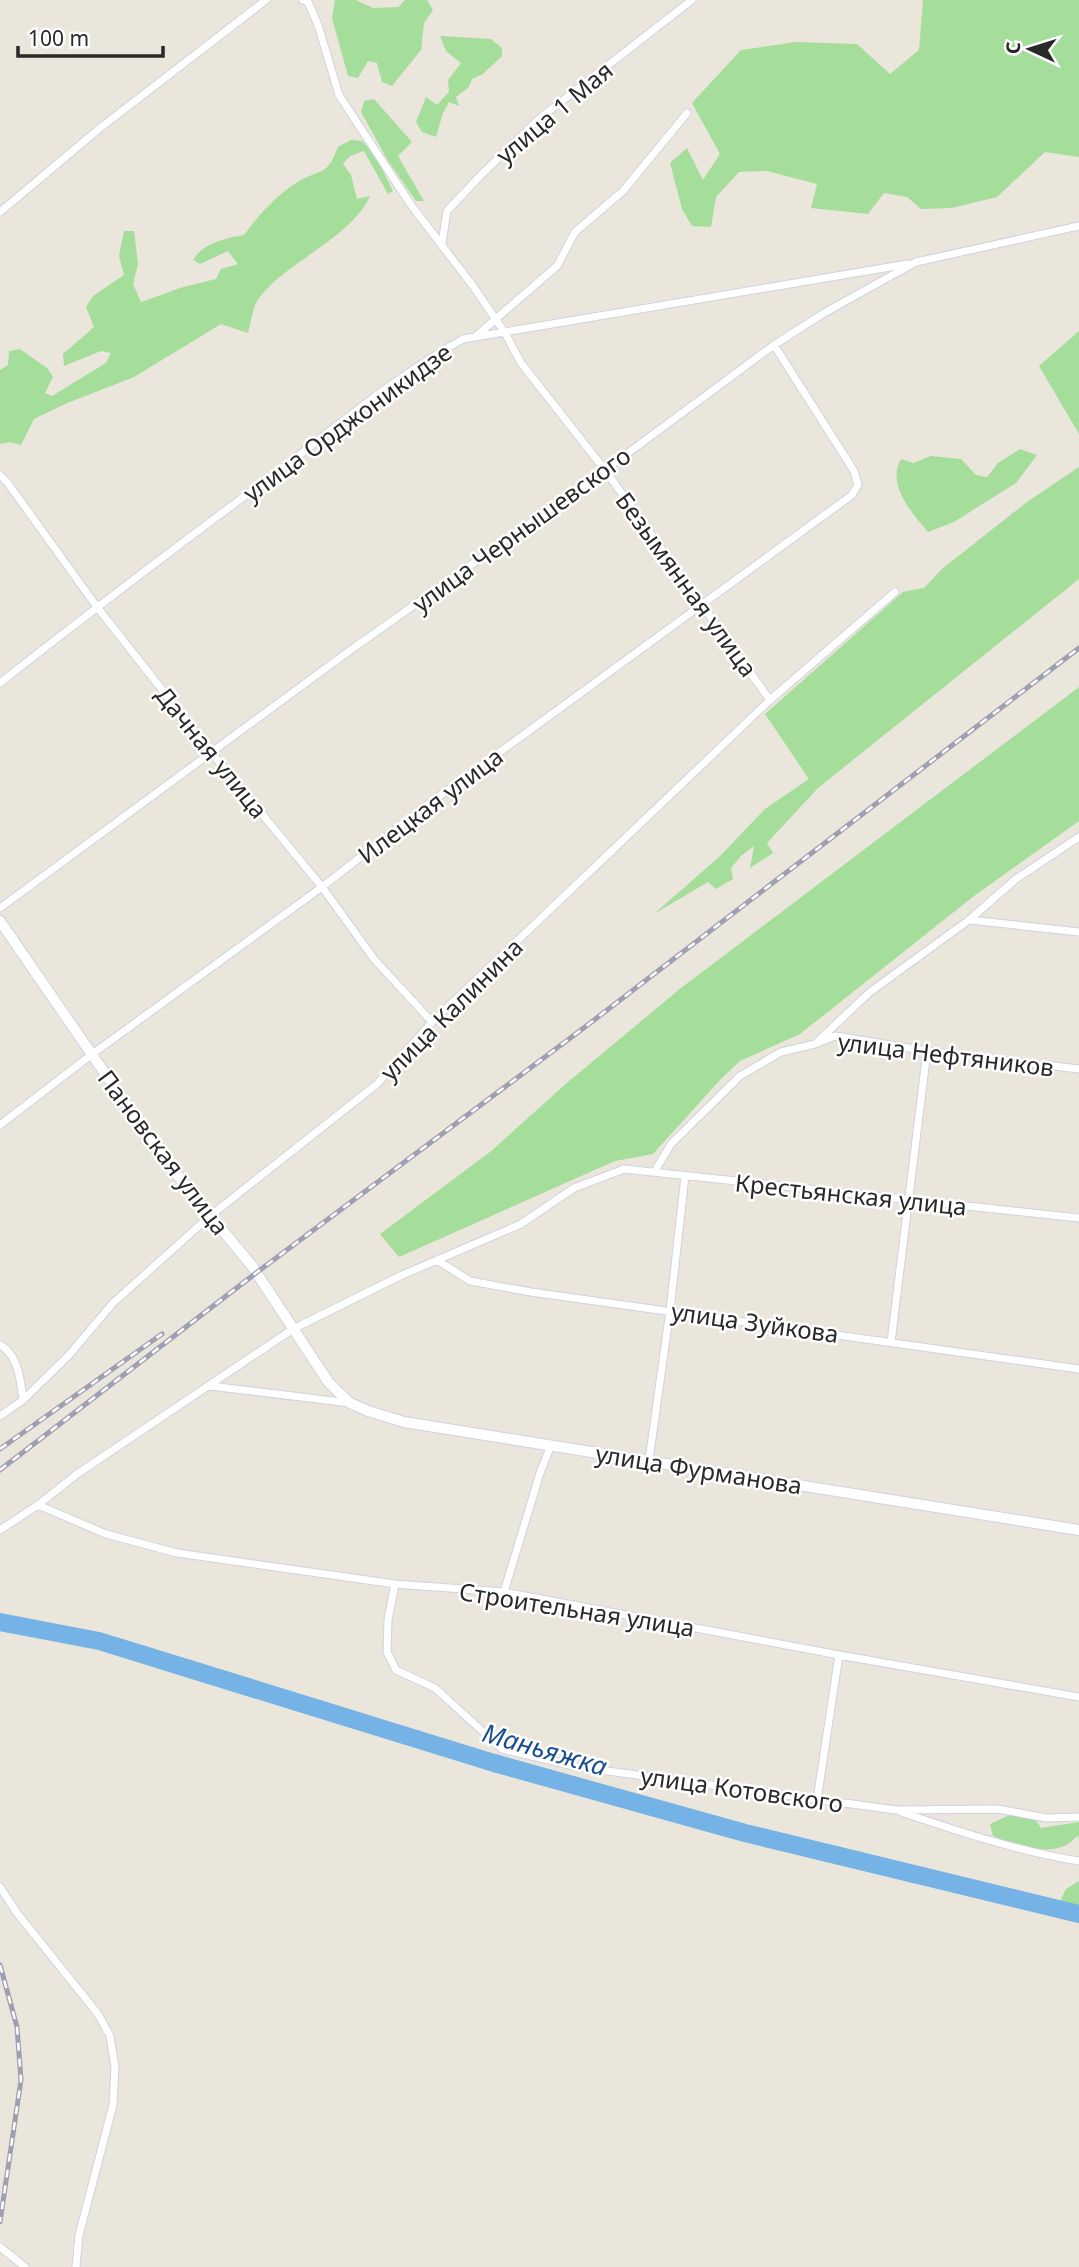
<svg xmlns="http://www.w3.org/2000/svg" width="1079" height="2267" font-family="'Noto Sans',sans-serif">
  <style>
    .green { fill: #a5dd9b }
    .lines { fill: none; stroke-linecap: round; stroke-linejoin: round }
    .river { stroke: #75b2e5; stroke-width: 18 }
    .street-casing { stroke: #d1d1e1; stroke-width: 9 }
    .secondary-casing { stroke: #d1d1e1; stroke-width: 12 }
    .street { stroke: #fff; stroke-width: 7 }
    .secondary { stroke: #fff; stroke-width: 10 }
    .rail-casing { stroke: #9f9fb2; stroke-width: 5 }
    .rail { stroke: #fff; stroke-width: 2.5; stroke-dasharray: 8; stroke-linecap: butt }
    .labels { text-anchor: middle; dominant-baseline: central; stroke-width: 5; stroke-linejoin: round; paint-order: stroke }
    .street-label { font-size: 24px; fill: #292929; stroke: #fff }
    .water-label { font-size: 26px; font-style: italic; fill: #174e8e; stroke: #fff }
  </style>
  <rect width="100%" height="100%" fill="#eae6db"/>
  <path class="green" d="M335,0H356L373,8L398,7L405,0H427L433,10L424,23L421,50L392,86L382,82L377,63L368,61L358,78L348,76L332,18Z
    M923,0H1079V157L1045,152L997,197L952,208L921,209L907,197L884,193L868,214L811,208L817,184L767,171L739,172L716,197L711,227L692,226L682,209L670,163L687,148L703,180L720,154L692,103L741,50L796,42L857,44L890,74L919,50Z
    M440,36L491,39L502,48V56L483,74L472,79L469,87L456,97L459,106L449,102L443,113L436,137L422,132L416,122L426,97L437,105L449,92L448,80L461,63L446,51Z
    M374,99L412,142L398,156L424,201H416L387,159L361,112L364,101Z
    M351,140L362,141L375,155L393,191L388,194L364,151L350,156L343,164L351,175L357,199L370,196C350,239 287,261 259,298C253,306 251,322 248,333L221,324L134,377L65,404L34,419L21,445L10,442L0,444V370L8,365L9,351L20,349L47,368L53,377L45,393L52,396L106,363L111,353L101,351L64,366L63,354L94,327L86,307L93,296L124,275L119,256L124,231H134L138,264L133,284L141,302L183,287L216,279L221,269L238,264L228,251L200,264L193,260C203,243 226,238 244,235C259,214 277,195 299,181C323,168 327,176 338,147Z
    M1079,331V434L1039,366Z
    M1020,449L1037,455L1016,483L954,522L928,532C912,513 886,484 901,459L913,463L931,456L961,459L976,475L987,477L998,463Z
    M1079,467V579L818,788L767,843L773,853L750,868L754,846L741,856L731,868L733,879L716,889L708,882L654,914L719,857L765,809L809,779L765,714L903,592L924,588L942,569L1027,502Z
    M1079,687V821L974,896L800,1034L740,1061L720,1080L653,1154L615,1161L399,1257L380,1234L490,1152L568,1082L681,988Z
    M1012,1814L1035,1819L1041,1828L1079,1822V1838L1077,1836C1073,1840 1069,1844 1064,1846C1046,1855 1010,1844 993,1836L990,1824Z
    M1079,1881V1910L1066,1907L1061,1899L1066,1889Z"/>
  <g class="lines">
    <path class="river" d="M0,1622L99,1641L494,1763L745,1833L1079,1914"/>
    <defs>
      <path id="street" d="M303,0L308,2L318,25L339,95L411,205L473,286L505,333L521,363L605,470L770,700
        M0,212L100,128L266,0
        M442,243L447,211L481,175L540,118L692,0
        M475,337L557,266L575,232L623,191L687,113
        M0,475L7,482L97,607L211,752L322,887L374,959L432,1022
        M0,683C95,608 192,535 289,463C345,420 401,373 463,339L908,264
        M0,908L345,654L605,470L774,345L824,313L916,262L1079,226
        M969,920L1079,932
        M818,1041L870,992L969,920L1016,879L1079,837
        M0,1125L91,1055L322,887L426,806L852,495L858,485L854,471L774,345
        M655,1171L671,1144L740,1076L781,1052L815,1044L835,1036L927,1051L1079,1069
        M437,1260L470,1281L531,1292L1079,1369
        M891,1342L927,1051
        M0,1345C18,1354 21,1382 23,1400
        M210,1386L350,1403
        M0,1416L23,1400L69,1355L113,1303L210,1216L377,1084L432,1022L770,700L895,592
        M649,1460L670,1310L685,1176
        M38,1505L106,1534L177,1553L395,1584L504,1592L839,1655L1079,1697
        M0,1530L38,1505L77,1474L293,1329L400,1276L521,1224L574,1188L624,1169L1079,1218
        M395,1584L388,1620L387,1652L396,1670L435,1688L502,1749L578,1767L896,1810L998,1809L1046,1818L1079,1817
        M504,1592L540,1473L551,1445
        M817,1800L839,1655
        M901,1812C960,1832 1018,1851 1079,1861
        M0,1887L17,1913L98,2014L110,2036L115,2068L113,2105L79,2235L76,2267
        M0,2247L25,2267"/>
      <path id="secondary" d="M0,921L137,1120L178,1176L252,1266L329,1383L350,1403L368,1411L404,1422L1079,1530"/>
    </defs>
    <use href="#street" class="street-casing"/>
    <use href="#secondary" class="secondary-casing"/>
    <use href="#street" class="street"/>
    <use href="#secondary" class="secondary"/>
    <defs>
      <path id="rail" d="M0,1449L162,1334
        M0,1470L256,1273L585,1027L1079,648
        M0,1965L17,2027L21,2080L0,2222"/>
    </defs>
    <use href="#rail" class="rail-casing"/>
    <use href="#rail" class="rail"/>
  </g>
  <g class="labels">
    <g class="street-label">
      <text transform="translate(554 112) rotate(-40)">улица 1 Мая</text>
      <text transform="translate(347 422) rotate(-36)">улица Орджоникидзе</text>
      <text transform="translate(521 529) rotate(-36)">улица Чернышевского</text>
      <text transform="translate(687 584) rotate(54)">Безымянная улица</text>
      <text transform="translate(212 752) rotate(51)">Дачная улица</text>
      <text transform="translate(430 805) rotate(-37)">Илецкая улица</text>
      <text transform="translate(451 1009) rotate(-45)">улица Калинина</text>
      <text transform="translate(946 1054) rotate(7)">улица Нефтяников</text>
      <text transform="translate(164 1152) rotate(53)">Пановская улица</text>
      <text transform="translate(851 1194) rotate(6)">Крестьянская улица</text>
      <text transform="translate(755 1322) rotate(8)">улица Зуйкова</text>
      <text transform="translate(699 1469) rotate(9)">улица Фурманова</text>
      <text transform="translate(577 1609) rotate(9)">Строительная улица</text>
      <text transform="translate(742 1789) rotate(8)">улица Котовского</text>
    </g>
    <g class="water-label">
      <text transform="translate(545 1749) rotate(16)">Маньяжка</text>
    </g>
  </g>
  <g transform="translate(1030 49) rotate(274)" stroke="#ffffff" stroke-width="5" paint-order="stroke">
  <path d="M0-5L12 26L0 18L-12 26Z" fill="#292929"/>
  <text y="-10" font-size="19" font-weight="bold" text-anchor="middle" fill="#292929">С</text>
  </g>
  <path d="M18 46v10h145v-10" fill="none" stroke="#292929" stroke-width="3.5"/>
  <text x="28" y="46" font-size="21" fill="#292929" stroke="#ffffff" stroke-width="5" paint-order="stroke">100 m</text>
</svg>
